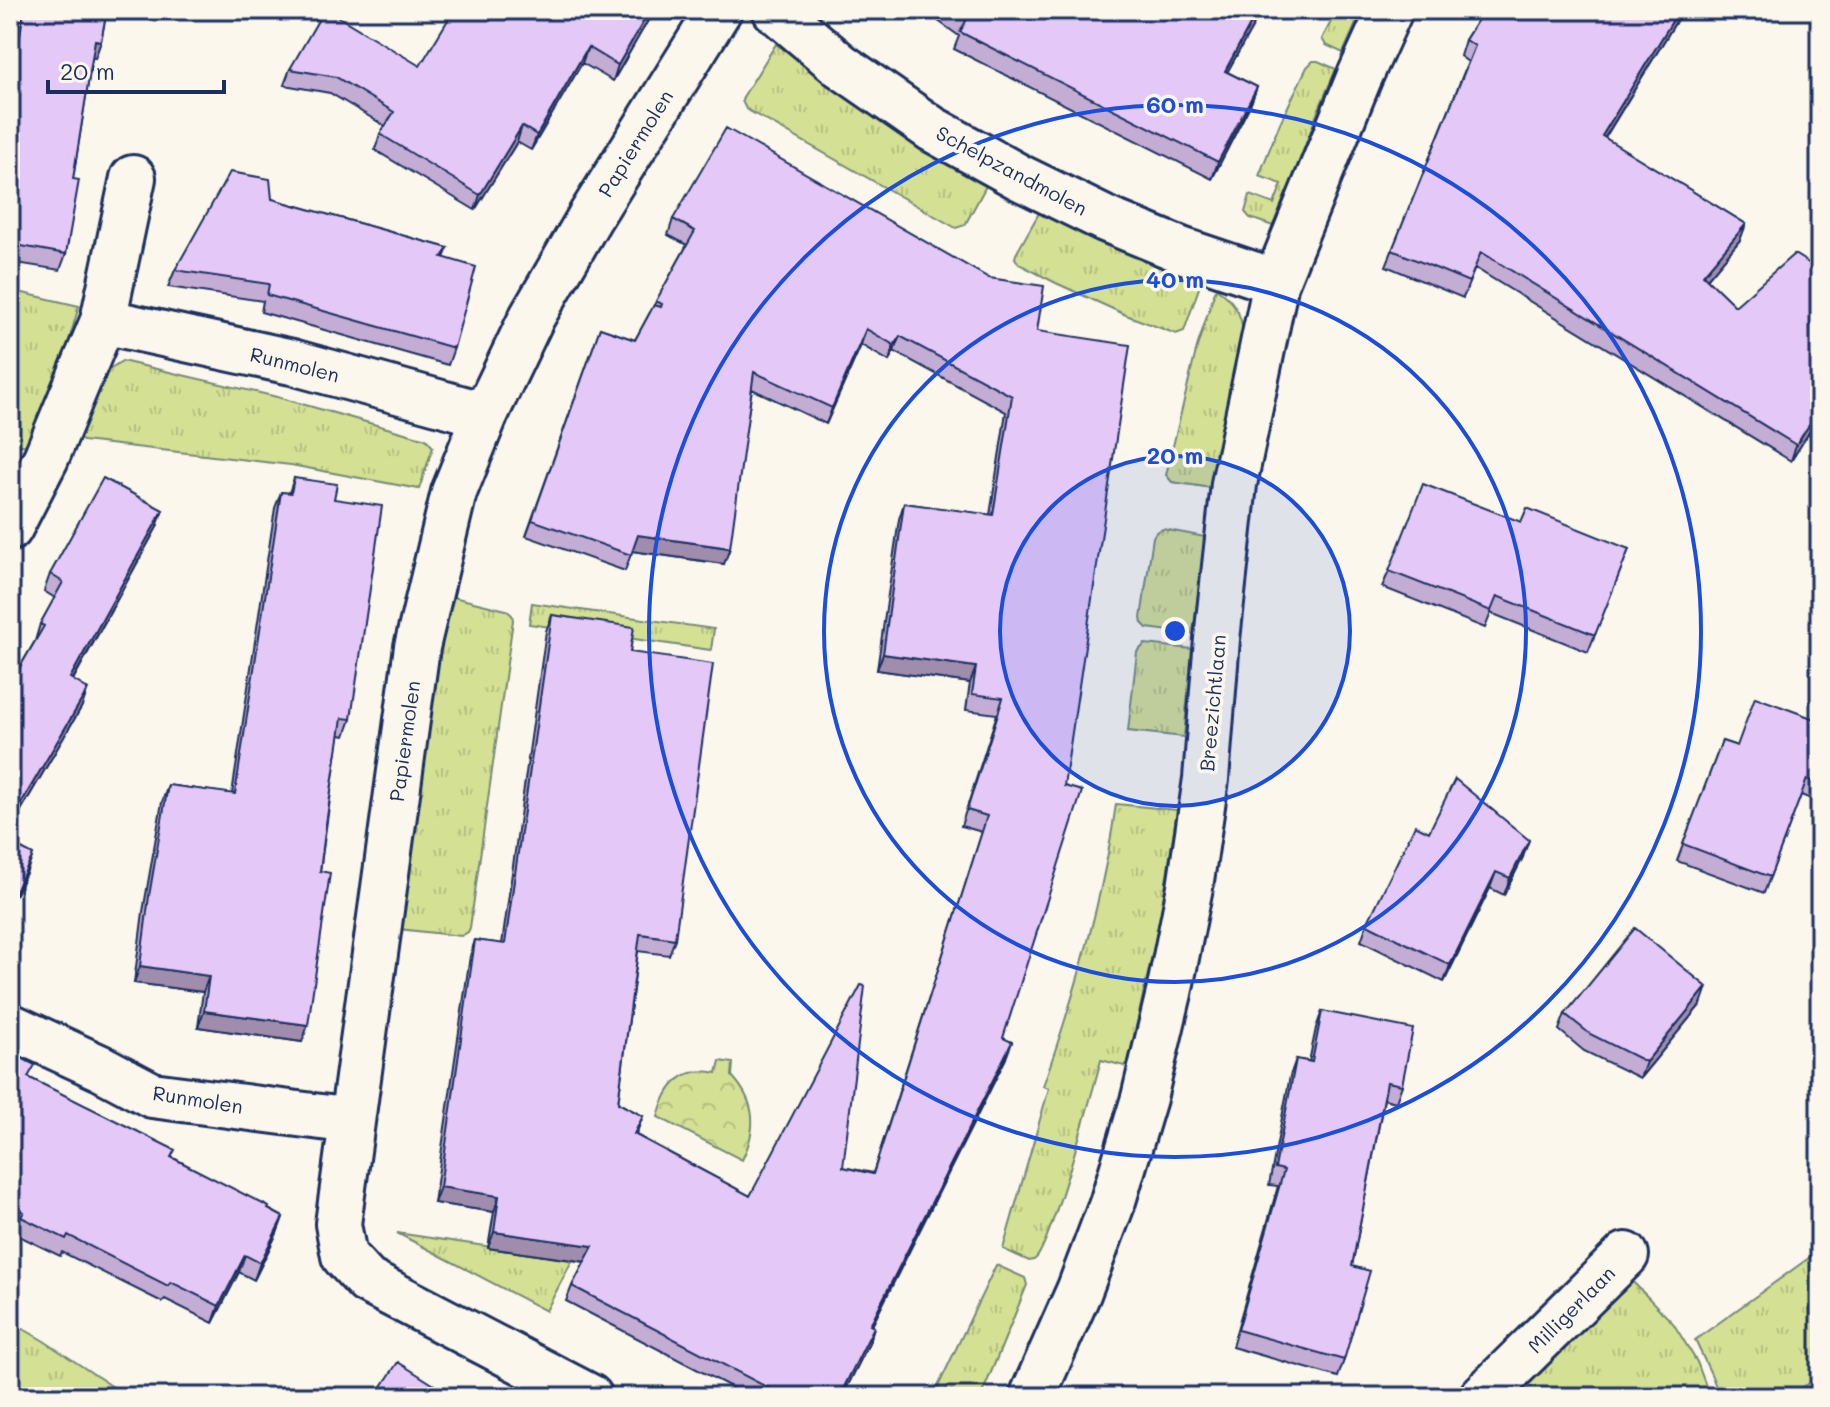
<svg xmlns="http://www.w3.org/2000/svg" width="1830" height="1407" font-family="Mali,sans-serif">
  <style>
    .grass { fill: url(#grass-tufts); stroke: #788878; stroke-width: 2 }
    .park { fill: url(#park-crowns); stroke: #788878; stroke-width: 2 }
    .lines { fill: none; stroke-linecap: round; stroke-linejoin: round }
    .minor-casing { stroke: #1b2f5e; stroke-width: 50 }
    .minor { stroke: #fbf7ec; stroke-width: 44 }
    .wall { fill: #c4add5; stroke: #1b2f5e; stroke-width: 2 }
    .shaded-wall { fill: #a08dae; stroke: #1b2f5e; stroke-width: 2 }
    .building { fill: #e4c9f8; stroke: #1b2f5e; stroke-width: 2 }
    .ring { fill: none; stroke: #1d4ed8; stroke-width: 4 }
    .labels { text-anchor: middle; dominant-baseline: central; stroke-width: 7; stroke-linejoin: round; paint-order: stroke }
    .street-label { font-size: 20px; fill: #1b2f5e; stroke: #fbf7ec }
    .centre { fill: #1d4ed8; stroke: #fbf7ec; stroke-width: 4 }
    .ring-label { font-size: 24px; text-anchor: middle; font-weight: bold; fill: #1d4ed8; stroke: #fbf7ec; stroke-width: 7; stroke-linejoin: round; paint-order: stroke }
  </style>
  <defs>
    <pattern id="grass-tufts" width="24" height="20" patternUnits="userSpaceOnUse" patternTransform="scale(2)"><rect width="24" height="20" fill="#d4e093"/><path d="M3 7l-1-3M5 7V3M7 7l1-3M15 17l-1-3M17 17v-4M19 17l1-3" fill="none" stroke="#b5c081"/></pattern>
    <pattern id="park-crowns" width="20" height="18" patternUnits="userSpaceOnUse" patternTransform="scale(2)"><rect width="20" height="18" fill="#d4e093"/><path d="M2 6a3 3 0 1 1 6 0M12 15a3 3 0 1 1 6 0" fill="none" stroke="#b5c081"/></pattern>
  </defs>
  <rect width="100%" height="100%" fill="#fbf7ec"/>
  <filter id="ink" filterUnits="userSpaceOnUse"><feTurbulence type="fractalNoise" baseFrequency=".0125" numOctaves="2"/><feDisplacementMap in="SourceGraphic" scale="16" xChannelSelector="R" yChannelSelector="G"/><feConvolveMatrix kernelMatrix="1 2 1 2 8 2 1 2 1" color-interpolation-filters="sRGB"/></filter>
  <g filter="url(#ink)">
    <path class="grass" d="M1337,10H1362L1343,53L1326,45L1322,39Z
      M776,44L888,124L987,184L965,225L956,228L746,109L742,101L743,97Z
      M1313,61H1318L1336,69L1318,111L1278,217L1273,226L1250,218L1245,212L1250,195L1274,204L1282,184L1259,176L1280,123L1307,67Z
      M1039,213L1113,247L1201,282L1184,331L1176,334L1126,315L1056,283L1019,264L1015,258L1016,254Z
      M1216,288C1234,300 1242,314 1243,335L1220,436L1212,488L1172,482L1166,475L1197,347Z
      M10,290L79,306L59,375L32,446L10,444Z
      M122,361L277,397L426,439L433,447L419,489L291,465L83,441L76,438L92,380Z
      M1163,529L1205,537L1193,634L1147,628L1142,623L1141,618L1153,537L1156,532Z
      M449,596L506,610L512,615L513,620L470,928L468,932L461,936L399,929L438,655Z
      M532,603L714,629L711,650L529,624Z
      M1145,644L1192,649L1184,737L1128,731L1137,652Z
      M1116,804L1177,810L1161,915L1128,1063L1124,1066L1101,1060C1094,1086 1049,1250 1035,1259C1033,1261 1031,1260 1029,1261L1003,1249L1049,1088L1043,1086C1075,995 1103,900 1116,804Z
      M397,1233L573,1259L546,1311Z
      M1820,1250V1378L1783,1397H1720L1711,1374L1695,1340Z
      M996,1265L1025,1278L1027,1285L985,1387L980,1397H933Z
      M1631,1280L1673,1323L1697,1362L1710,1397H1511Z
      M10,1321L44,1341L128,1397H26L10,1387Z"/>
    <path class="park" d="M720,1061L733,1063L732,1076C757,1103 757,1129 742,1160L658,1117C666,1086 682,1065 717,1073Z"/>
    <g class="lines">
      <defs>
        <path id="minor" d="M775,10L840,65L932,129L1019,177L1105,219L1181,250L1276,282
          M103,321L133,178
          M10,528L46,458L103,321L292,362L485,415
          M10,1026L101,1068L152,1095L352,1121
          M590,1397L367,1281L344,1256L338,1224L417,647L454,492L485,415L532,317L590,217L719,10
          M1032,1397L1079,1291L1112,1204L1144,1098L1169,993L1190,887L1206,779L1217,639L1234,484L1276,282L1359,78L1390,10
          M1482,1397L1626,1255"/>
      </defs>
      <use href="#minor" class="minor-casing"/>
      <use href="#minor" class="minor"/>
    </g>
    <path class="wall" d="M20,10H107L101,41L95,58L92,57L73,179L66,254L60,270L10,262V77Z
      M654,10L613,81L582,63L531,150L517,142L475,210L375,150L380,134L385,126L330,93L284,85L290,69L420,66Z
      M923,10H1262L1227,72L1257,87L1251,103L1212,179L954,49L959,36Z
      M1484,10H1683L1605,138L1746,224L1740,240L1707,279L1735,306L1820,270V415L1791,461L1475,268L1463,298L1386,266L1468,62L1460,56L1465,40Z
      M272,199L448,248L444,258L454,348L448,365L261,312L263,301L168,287L175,270Z
      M673,219L1037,331L1003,1038L1006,1058L872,1326L874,1327L869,1343L842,1397H750L566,1301L572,1286L585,1262L488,1248L494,1212L434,1203L470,956L475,940L502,944L546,631L552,615L630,652L675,939L669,955L638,951L618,1103L643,1116L636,1135L750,1196L843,1167L873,1173L982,832L961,826L997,714L966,710L970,683L877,670L899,519L904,503L990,515L1006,412L894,351L889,361L861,345L826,424L752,389L724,564L632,551L625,571L526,536L600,328L635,340L687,245L668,235Z
      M294,478L334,499L351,719L345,736L339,735L320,871L302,1042L198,1027L203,992L134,983L143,912L162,802L168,785L232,794L275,508L281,492L289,493Z
      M1521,522L1629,549L1588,652L1491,613L1485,628L1382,587L1389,571Z
      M157,527L73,680L82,706L10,829V684L35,641L40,624L55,598L44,591L50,574Z
      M1820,721V790L1816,801L1801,795L1764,893L1677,861L1722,741L1737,746Z
      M1429,832L1523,857L1504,895L1490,888L1444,982L1361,941L1367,924Z
      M1701,1004L1640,1078L1584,1051L1559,1030L1565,1014Z
      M1322,1011L1402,1085L1396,1102L1384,1099L1352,1266L1344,1360L1338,1377L1232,1347L1278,1186L1269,1185L1290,1076L1296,1059L1309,1062L1316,1028Z
      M10,1052L30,1078L172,1157L283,1217L277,1233L254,1280L239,1272L213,1323L165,1299L162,1302L62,1252L60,1256L15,1234L17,1228L10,1225Z"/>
    <path class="shaded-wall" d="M650,10H654L613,81L618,65Z
      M1258,10H1262L1219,87L1225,71Z
      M1679,10H1683L1596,152L1602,136Z
      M95,40L101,41L95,58L89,57Z
      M588,47L582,63L531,150L537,135Z
      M1257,87L1251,103L1212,179L1218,162Z
      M522,126L517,142L475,210L480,195Z
      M1746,224L1740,240L1697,291L1703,275Z
      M866,329L861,345L826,424L832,408Z
      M900,336L894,351L889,361L894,345Z
      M1820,408V415L1791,461L1796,445Z
      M163,510L157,527L64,695L70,678Z
      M638,535L730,548L724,564L632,551Z
      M883,654L976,667L970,683L877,670Z
      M88,689L82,706L10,829V822Z
      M1529,840L1523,857L1504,895L1510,878Z
      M33,855L27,871L10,906V901Z
      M1496,872L1490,888L1444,982L1450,965Z
      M140,966L209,976L203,992L134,983Z
      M1707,987L1701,1004L1640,1078L1646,1062Z
      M204,1011L308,1025L302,1042L198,1027Z
      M1012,1042L1006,1058L864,1340L870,1325Z
      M440,1187L499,1196L494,1212L434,1203Z
      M283,1217L277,1233L254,1280L260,1263Z
      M494,1232L593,1246L587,1262L488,1248Z
      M245,1255L239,1272L213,1323L219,1306Z
      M874,1327L869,1343L842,1397H839Z"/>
    <path class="building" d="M24,10H107L101,41L95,40L73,179L79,180L66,254L10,244V78H13Z
      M324,10H327L420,66L454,10H650L618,65L588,47L537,135L522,126L480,195L380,134L394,112L336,77L290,69Z
      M951,10H1258L1225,71L1257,87L1218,162L960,32L966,21Z
      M1484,10H1679L1602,136L1746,224L1703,275L1735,306L1794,254L1820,270V408L1796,445L1481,252L1469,282L1392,250L1475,46L1465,40Z
      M726,128L989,278L1044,286L1037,331L1130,345L1064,786L1082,791L1003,1038L1012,1042L870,1325L874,1327L839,1397H786L572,1286L593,1246L494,1232L499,1196L440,1187L475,940L505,944L552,615L634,627L630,652L713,664L675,939L640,934L618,1103L643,1116L634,1134L750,1196L861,985L865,986L843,1167L873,1174L987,816L967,810L1003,698L972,694L976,667L883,654L904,503L993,515L1012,396L900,336L894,345L866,329L832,408L754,372L730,548L638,535L631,555L532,520L600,328L635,340L654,305L661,307L662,304L656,301L695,231L673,219Z
      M230,172L270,179L272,199L448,248L442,257L476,267L454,348L267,295L269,284L175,270Z
      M103,478L163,510L70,678L88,689L10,822V684L44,626L40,624L63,582L50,574Z
      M294,478L337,484L334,499L382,506L351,719L342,718L326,824L320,871L330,873L308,1025L204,1011L209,976L140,966L149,896L168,785L235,794L281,492L291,493Z
      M1423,484L1521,522L1527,508L1629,549L1595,635L1497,596L1491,611L1389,571Z
      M1755,697L1820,721V784L1807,779L1770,877L1683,844L1722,741L1737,746Z
      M1455,779L1529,840L1510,878L1496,872L1450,965L1367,924L1415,825L1429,832Z
      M10,843L33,855L10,901Z
      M1635,928L1707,987L1646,1062L1590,1034L1565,1014Z
      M1322,1011L1413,1029L1402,1085L1387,1082L1352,1266L1370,1271L1344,1360L1238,1330L1284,1170L1275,1168L1296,1059L1312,1062Z
      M10,1052L35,1065L28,1077L175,1150L171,1157L269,1207L268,1209L283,1217L260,1263L245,1255L219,1306L171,1282L168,1286L68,1235L66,1239L21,1217L24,1212L10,1205Z
      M398,1362L453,1397H375Z"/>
  </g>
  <circle cx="1175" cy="631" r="175" fill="#1d4ed8" fill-opacity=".12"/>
  <g class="ring">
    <circle cx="1175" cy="631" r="175"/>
    <circle cx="1175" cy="631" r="351"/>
    <circle cx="1175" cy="631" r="526"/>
  </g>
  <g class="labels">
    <g class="street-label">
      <text transform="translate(635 143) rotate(-58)">Papiermolen</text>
      <text transform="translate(1012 170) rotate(28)">Schelpzandmolen</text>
      <text transform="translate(295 364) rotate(14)">Runmolen</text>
      <text transform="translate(1212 703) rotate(-85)">Breezichtlaan</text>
      <text transform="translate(404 741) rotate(-82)">Papiermolen</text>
      <text transform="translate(198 1099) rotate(9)">Runmolen</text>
      <text transform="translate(1571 1309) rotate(-45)">Milligerlaan</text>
    </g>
  </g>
  <circle cx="1175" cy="631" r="12" class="centre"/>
  <g class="ring-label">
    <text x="1175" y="113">60 m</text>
    <text x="1175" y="288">40 m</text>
    <text x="1175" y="464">20 m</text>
  </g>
  <rect width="1830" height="1407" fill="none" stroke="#fbf7ec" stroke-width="40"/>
  <rect x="20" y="20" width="1790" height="1367" fill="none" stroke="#1b2f5e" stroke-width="3" filter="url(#ink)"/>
  <path d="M48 80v12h176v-12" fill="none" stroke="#1b2f5e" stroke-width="4"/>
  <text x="60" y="80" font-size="24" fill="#1b2f5e" stroke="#fbf7ec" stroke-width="6" paint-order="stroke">20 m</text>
</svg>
